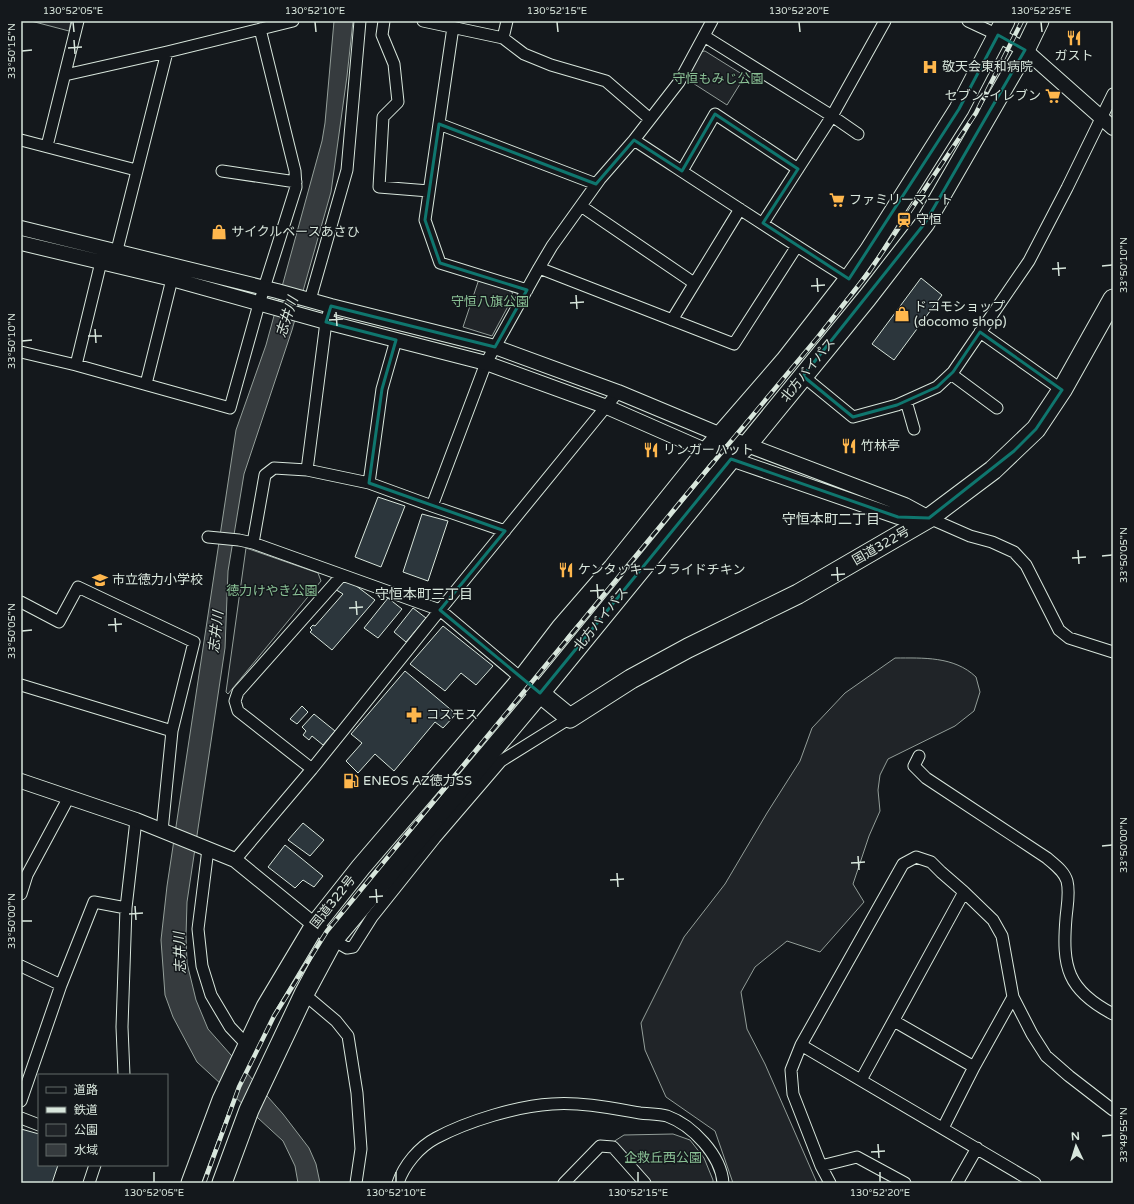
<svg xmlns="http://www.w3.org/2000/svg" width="1134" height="1204" font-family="'Varela Round','Noto Sans JP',sans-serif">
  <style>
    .green { fill: #202428; stroke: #939e99 }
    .water { fill: #363b3e; stroke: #939e99 }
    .building { fill: #2c363c; stroke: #d8e6dc }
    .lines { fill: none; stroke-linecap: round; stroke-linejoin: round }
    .minor-casing { stroke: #d8e6dc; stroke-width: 13 }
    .tertiary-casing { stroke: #d8e6dc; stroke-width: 16 }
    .trunk-casing { stroke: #d8e6dc; stroke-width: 21 }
    .minor { stroke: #14181c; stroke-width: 11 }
    .tertiary { stroke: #14181c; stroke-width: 14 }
    .trunk { stroke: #14181c; stroke-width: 19 }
    .rail-casing { stroke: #d8e6dc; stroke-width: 4.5 }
    .rail { stroke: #14181c; stroke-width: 3; stroke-dasharray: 9; stroke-linecap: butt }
    .marked { fill: none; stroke: #0f766e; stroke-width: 3; stroke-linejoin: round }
    .ticks { fill: none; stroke: #d8e6dc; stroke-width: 1.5 }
    .labels { text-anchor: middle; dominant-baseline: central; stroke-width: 3; stroke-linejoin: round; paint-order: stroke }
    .poi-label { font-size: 13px; fill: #d8e6dc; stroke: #14181c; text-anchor: start }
    .park-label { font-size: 13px; fill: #8ac095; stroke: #14181c }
    .street-label { font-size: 13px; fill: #d8e6dc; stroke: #14181c }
    .water-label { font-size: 14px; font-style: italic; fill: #d8e6dc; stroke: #14181c }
    .neighbourhood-label { font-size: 14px; fill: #d8e6dc; stroke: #14181c }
    .neatline { fill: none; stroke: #d8e6dc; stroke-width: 1.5 }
    .ticks-label { font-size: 10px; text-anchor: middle; fill: #d8e6dc }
  </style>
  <rect width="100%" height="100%" fill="#14181c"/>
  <path class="green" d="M31,21H71L69,31Z
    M705,51L745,76L727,105L685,78L698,52Z
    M479,279L511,287L513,297L492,336L463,327Z
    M246,548L318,573L321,581L228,694L226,692Z
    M895,658C923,658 954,656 976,677L980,692L974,711L955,726L888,759L880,775L878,790L880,811L869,836L853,884L864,902L820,952L787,941L755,967L741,992L747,1029L765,1064L817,1183H733L715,1131L666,1097L645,1050L641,1023L684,937L725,884L767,813L800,761L812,728L845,693Z
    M673,1134L690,1140L704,1158L713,1180V1183H649L613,1142L624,1135Z"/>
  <path class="water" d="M334,21H353L347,76L331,192L292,330L244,474L228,571L225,648L187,902L186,936L187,963L196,1000L208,1029L283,1114L309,1148L316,1164L320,1183H298L295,1166L283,1141L197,1062L173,1017L165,995L161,940L167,886L236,430L266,345L322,141L325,123Z"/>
  <path class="building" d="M921,278L942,295L894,360L872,344Z
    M378,497L405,506L381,567L355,557Z
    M422,514L448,521L428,581L403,572Z
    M347,579L375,600L332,650L310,632L312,630L310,628L313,625L315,626L343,594L333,588L340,580L344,582Z
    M388,598L402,609L378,638L364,628Z
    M413,608L426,618L406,642L394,632Z
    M443,626L493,666L476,685L461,673L445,691L410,664Z
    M405,671L456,714L443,728L435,722L394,771L375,754L358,773L346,761L362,743L351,734Z
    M302,706L308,712L297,724L290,719Z
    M314,714L335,731L323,745L312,736L309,740L303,735L306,731L302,727Z
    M303,823L324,840L310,856L288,840Z
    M285,845L323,876L314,887L303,880L295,888L268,867Z
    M21,1129L39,1134V1165H58L52,1183H25L21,1182Z"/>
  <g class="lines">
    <defs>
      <path id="minor" d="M384,21L382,35L394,64L398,102L383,117L379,187L429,191
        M423,21L503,38
        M507,21L503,38L524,54L551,65L606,81L650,119
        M968,21L998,35
        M453,27L425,220L440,263L527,290
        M704,36L832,116L858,134
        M65,75L167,52L293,21
        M439,124L596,184
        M21,140L136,170
        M634,140C706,187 777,234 849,279
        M47,146L78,21
        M222,171L296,182
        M682,171L715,114L798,169
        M581,206L694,283
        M763,223L832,116L885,21
        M115,258L167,52
        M539,268L734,344L797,246
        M310,300L347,170L360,21
        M672,320L740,209
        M980,332L1062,390
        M21,352L76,365L230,408L259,304L296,187L295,171L260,29
        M76,365L101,262
        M951,374L997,408
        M803,376L853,417L897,405L906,401L937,387L953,372L1029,261L1067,188L1113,94
        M146,384L172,279
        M906,401L914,429
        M307,470L326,322L331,306
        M369,483L382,389L396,340
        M432,506L486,363L539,268L552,246L600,179L634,140L679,82L712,21
        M929,518L970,536L992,542L1014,552L1026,565L1059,630L1069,638L1113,652
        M208,537L239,540L253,543L440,610L522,679
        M253,543L265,475L274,468L307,470L369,483L432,506L505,531
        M21,602L59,622L78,587L194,642L172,731L162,831
        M21,685L172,731
        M919,756L914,766L926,778L1047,858C1055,865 1064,871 1067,881C1070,893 1067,906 1066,918C1062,967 1067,990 1113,1014
        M312,769L238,711L235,701L238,692L342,575
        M208,849L198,929L202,966L211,995L230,1027L248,1046
        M235,860L312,769L440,610L618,392
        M21,894L27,875L69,797
        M333,940L347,948L353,947L372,917L435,838L501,761L570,718
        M21,966L61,985
        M304,994L336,1021L348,1036L357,1093L361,1149L356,1183
        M894,1021L974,1067
        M801,1045L1035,1183
        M124,1075L122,1027L126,908L136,820
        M861,1080L964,892
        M21,1101L61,985L94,902L126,908
        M21,1118L39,1125
        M943,1128L974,1067L1013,997
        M821,1166L857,1157L905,1183
        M89,1183L95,1165
        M398,1183C404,1165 419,1147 436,1138C468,1121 517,1106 552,1104C582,1102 611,1108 640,1113C648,1114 659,1114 667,1116C692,1125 721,1155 723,1183
        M564,1183L600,1146L613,1147L645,1183
        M830,1183L821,1166L793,1094L791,1070L801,1045L903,864L916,857L931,862L941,872L964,892L993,920L1002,936L1013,997L1032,1034L1046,1056L1069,1076L1113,1110
        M957,1183L977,1148"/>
      <path id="tertiary" d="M998,35L1025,50L1113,128
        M21,228L277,291L331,306L495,347L618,392L721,435L905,505L929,518
        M21,243L172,279L326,322L486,363L607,407L707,451L731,459L898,517L927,518
        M21,781L136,820L235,860L333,940"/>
      <path id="trunk" d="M531,686L570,718L631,679L688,648L798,594L929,518L993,470L1036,429L1062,390L1113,299
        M191,1183L222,1100L266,1007L315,925L361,867L522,679L561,628L613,568L707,451L785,361L849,279L869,251L959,109L1005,21
        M222,1183L249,1110L304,994L333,940L540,693L731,459L747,445L867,298L925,223L1025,50L1039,21"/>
    </defs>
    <use href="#minor" class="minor-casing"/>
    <use href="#tertiary" class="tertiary-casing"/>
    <use href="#trunk" class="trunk-casing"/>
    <use href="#minor" class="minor"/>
    <use href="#tertiary" class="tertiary"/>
    <use href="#trunk" class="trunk"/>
    <defs>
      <path id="rail" d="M204,1183L239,1087L274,1016L327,931L681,501L818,337L869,272L976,113L1022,21"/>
    </defs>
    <use href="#rail" class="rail-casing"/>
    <use href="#rail" class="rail"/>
  </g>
  <path class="marked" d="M998,35L1025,50L925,223L803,376L853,417L897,405L937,387L953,372L980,332L1062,390L1036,429L1014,451L929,518L898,517L731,459L540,693L440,610L505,531L369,483L382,389L396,340L326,322L331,306L495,347L527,290L440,263L425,220L439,124L596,184L634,140L682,171L715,114L798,169L763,223L849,279L959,109Z"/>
  <path class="ticks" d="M73,22L74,32M315,22L316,32M557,22L558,32M799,22L800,32M1041,22L1042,32M74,40L75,54M68,48L82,47M22,51L32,50M1058,262L1059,276M1102,266L1112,265M1052,269L1066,268M817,278L818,292M811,286L825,285M576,295L577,309M570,303L584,302M336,312L337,326M329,320L343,319M95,329L96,343M88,336H102M22,341L32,340M1078,550L1079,564M1102,556L1112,555M1072,558L1086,557M837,567L838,581M831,575L845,574M597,584L598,598M590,591L604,590M356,601L357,615M349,608L363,607M115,618L116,632M108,625L122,624M22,631L32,630M1102,846L1112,845M858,856L859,870M851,863L865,862M617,873L618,887M610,880L624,879M376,889L377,903M369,897L383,896M135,906L136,920M129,914L143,913M22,921H32M1102,1136L1112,1135M878,1144L879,1158M871,1152L885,1151M154,1172V1182M396,1172V1182M638,1172V1182M880,1172V1182"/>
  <defs>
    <symbol id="restaurant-bare" viewBox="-9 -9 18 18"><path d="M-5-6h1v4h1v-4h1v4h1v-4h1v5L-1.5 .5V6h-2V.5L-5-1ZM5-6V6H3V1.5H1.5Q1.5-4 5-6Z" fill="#ffb74d" stroke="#14181c" stroke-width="2.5" paint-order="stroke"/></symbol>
    <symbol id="hospital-bare" viewBox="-9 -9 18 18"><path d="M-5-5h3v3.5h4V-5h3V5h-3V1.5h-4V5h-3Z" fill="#ffb74d" stroke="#14181c" stroke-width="2.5" paint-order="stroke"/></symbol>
    <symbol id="supermarket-bare" viewBox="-9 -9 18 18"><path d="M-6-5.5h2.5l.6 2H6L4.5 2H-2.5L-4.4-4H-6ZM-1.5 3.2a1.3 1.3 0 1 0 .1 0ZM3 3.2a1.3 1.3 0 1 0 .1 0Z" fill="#ffb74d" stroke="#14181c" stroke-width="2.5" paint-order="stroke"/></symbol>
    <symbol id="station-bare" viewBox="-9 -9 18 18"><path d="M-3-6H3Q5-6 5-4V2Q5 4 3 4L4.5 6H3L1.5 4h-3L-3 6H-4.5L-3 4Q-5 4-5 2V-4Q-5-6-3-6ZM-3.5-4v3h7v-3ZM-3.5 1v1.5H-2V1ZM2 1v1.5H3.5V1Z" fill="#ffb74d" stroke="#14181c" stroke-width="2.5" paint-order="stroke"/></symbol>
    <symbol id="shop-bare" viewBox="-9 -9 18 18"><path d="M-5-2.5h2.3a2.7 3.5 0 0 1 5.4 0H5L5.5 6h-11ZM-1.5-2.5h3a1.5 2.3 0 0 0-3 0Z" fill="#ffb74d" stroke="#14181c" stroke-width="2.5" paint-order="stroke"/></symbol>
    <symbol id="school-bare" viewBox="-9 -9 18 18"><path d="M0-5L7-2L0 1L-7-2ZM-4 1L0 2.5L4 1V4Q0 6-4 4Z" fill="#ffb74d" stroke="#14181c" stroke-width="2.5" paint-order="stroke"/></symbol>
    <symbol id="pharmacy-bare" viewBox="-9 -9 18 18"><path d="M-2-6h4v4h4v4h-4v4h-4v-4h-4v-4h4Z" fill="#ffb74d" stroke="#14181c" stroke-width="2.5" paint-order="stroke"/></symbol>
    <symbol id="fuel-bare" viewBox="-9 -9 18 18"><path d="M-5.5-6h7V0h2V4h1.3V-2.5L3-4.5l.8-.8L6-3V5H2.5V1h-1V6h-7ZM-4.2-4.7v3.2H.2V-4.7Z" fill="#ffb74d" stroke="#14181c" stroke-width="2.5" paint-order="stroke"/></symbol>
  </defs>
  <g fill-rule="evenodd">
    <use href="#restaurant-bare" x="1063" y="27" width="22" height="22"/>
    <use href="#hospital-bare" x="919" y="56" width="22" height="22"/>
    <use href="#supermarket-bare" x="1042" y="85" width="22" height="22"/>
    <use href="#supermarket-bare" x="826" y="189" width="22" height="22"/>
    <use href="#station-bare" x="893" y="209" width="22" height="22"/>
    <use href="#shop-bare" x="208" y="221" width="22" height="22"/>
    <use href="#shop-bare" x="891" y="303" width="22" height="22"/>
    <use href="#restaurant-bare" x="838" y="435" width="22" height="22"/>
    <use href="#restaurant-bare" x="640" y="439" width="22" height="22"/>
    <use href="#restaurant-bare" x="555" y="559" width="22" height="22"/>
    <use href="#school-bare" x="89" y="569" width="22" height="22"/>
    <use href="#pharmacy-bare" x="403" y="704" width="22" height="22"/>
    <use href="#fuel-bare" x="340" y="770" width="22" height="22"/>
  </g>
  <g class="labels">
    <g class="poi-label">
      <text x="1074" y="56" text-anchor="middle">ガスト</text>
      <text x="942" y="67">敬天会東和病院</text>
      <text x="1041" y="96" text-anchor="end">セブン-イレブン</text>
      <text x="849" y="200">ファミリーマート</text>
      <text x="916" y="220">守恒</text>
      <text x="231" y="232">サイクルベースあさひ</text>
      <text x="914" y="307">ドコモショップ<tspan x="914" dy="15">(docomo shop)</tspan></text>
      <text x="861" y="446">竹林亭</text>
      <text x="663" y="450">リンガーハット</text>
      <text x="578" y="570">ケンタッキーフライドチキン</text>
      <text x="112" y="580">市立徳力小学校</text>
      <text x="426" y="715">コスモス</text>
      <text x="363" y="781">ENEOS AZ徳力SS</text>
    </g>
    <g class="park-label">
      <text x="718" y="79">守恒もみじ公園</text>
      <text x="490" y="302">守恒八旗公園</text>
      <text x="272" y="591">徳力けやき公園</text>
      <text x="663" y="1158">企救丘西公園</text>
    </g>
    <g class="street-label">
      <text transform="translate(808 370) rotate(-51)">北方バイパス</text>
      <text transform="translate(881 546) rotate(-30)">国道322号</text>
      <text transform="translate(601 619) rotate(-51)">北方バイパス</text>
      <text transform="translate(333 902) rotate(-52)">国道322号</text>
    </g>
    <g class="water-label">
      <text transform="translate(287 317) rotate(-72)">志井川</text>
      <text transform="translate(216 632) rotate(-83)">志井川</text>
      <text transform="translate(180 953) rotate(-92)">志井川</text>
    </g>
    <g class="neighbourhood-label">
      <text x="831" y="519">守恒本町二丁目</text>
      <text x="424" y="594">守恒本町三丁目</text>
    </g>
  </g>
  <rect width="1134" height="1204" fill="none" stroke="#14181c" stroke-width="44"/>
  <rect x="38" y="1074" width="130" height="92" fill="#14181c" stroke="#626a69"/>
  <rect x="46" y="1087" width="20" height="6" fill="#14181c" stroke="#626a69"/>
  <text x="74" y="1094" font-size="12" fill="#d8e6dc">道路</text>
  <rect x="46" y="1107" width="20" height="6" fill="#d8e6dc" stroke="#626a69"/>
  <text x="74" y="1114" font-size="12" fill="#d8e6dc">鉄道</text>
  <rect x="46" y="1124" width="20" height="12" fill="#202428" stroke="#626a69"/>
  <text x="74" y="1134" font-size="12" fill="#d8e6dc">公園</text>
  <rect x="46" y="1144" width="20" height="12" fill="#363b3e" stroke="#626a69"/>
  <text x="74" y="1154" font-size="12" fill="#d8e6dc">水域</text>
  <g transform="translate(1076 1146) rotate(356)" stroke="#14181c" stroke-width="3" paint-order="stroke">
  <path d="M0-3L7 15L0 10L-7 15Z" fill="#d8e6dc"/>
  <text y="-6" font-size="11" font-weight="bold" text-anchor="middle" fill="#d8e6dc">N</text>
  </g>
  <rect x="22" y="22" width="1090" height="1160" class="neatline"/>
  <g class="ticks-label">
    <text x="73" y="14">130°52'05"E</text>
    <text x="315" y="14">130°52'10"E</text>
    <text x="557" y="14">130°52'15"E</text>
    <text x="799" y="14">130°52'20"E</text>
    <text x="1041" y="14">130°52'25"E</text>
    <text transform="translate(11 51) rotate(-90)" y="4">33°50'15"N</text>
    <text transform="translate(1123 265) rotate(-90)" y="4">33°50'10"N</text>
    <text transform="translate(11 341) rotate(-90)" y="4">33°50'10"N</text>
    <text transform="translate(1123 555) rotate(-90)" y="4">33°50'05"N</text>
    <text transform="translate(11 631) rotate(-90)" y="4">33°50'05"N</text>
    <text transform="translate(1123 845) rotate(-90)" y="4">33°50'00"N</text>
    <text transform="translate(11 921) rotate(-90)" y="4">33°50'00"N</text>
    <text transform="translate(1123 1135) rotate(-90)" y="4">33°49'55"N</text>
    <text x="154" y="1196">130°52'05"E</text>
    <text x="396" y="1196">130°52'10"E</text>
    <text x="638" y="1196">130°52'15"E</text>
    <text x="880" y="1196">130°52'20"E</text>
  </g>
</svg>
